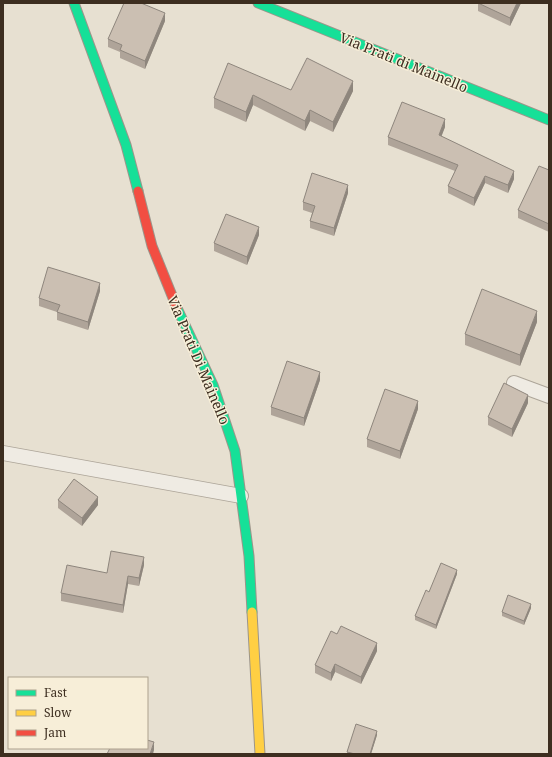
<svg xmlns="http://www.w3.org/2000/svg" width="552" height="757" font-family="'Noto Serif',serif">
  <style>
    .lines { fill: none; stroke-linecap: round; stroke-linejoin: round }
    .lane-casing { stroke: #ada599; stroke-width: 16 }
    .fast-casing { stroke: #9c958a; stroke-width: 11 }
    .slow-casing { stroke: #9c958a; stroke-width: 11 }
    .jam-casing { stroke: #9c958a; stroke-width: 11 }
    .lane { stroke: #efebe3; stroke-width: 14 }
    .fast { stroke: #16e098; stroke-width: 9 }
    .slow { stroke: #ffcf43; stroke-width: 9 }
    .jam { stroke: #f24e42; stroke-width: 9 }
    .wall { fill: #afa499 }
    .shaded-wall { fill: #8e867d }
    .building { fill: #cbbfb2; stroke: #8e867d }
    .labels { text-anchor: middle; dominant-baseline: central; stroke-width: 3; stroke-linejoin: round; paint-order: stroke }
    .street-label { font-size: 14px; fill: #3d2e20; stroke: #f7eed8 }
  </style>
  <rect width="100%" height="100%" fill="#e7e0d1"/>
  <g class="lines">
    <defs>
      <path id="lane" d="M514,383L549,396
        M3,453L241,496"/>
      <path id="fast" d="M74,3L126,145L138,191
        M258,3L549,120
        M177,308L213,385L235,451L249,556L252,612"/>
      <path id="slow" d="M252,612L260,754"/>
      <path id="jam" d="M138,191L152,246L177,308"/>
    </defs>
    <use href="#lane" class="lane-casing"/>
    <use href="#fast" class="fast-casing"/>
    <use href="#slow" class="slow-casing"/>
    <use href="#jam" class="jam-casing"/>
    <use href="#lane" class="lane"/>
    <use href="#fast" class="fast"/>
    <use href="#slow" class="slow"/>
    <use href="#jam" class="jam"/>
  </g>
  <path class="wall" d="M478,3H521L510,26L478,11Z
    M165,21L145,69L120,58V52L108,47V39Z
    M291,90L353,91L333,132L310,121L305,131L253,105L246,122L214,108V98Z
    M445,127L441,136L514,179L508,193L485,183L474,206L448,193V186L455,171L388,145V137Z
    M549,170V232L518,218V210Z
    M348,193L334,236L310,228V221L312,213L303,210V202Z
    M259,235L247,265L214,251V243Z
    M100,291L88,330L57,320V312L39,306V298Z
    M537,322L520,366L465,345V334Z
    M320,380L304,426L271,415V407Z
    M528,403L512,437L488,425V417Z
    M418,409L400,459L367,447V439Z
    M58,500L98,505L82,526L58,508Z
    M144,565L139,586L128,584L123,613L61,601V593L107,573Z
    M457,574L436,629L415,620V616L429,592Z
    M531,608L524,625L502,616V612Z
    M377,651L361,684L335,672L331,681L315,673V665Z
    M377,735L371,754H347V752Z"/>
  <path class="shaded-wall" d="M517,3H521L510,26V18Z
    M165,13V21L145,69V61Z
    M353,81V91L333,132V122Z
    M253,95V105L246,122V112Z
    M310,110V121L305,131V121Z
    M445,119V127L439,143V135Z
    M514,171V179L508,193V185Z
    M485,176V183L474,206V198Z
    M348,185V193L334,236V228Z
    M259,227V235L247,265V257Z
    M100,283V291L88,330V322Z
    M537,311V322L520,366V355Z
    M320,372V380L304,426V418Z
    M528,395V403L512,437V429Z
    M418,401V409L400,459V451Z
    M98,497V505L82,526V518Z
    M144,557V565L139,586V578Z
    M457,570V574L436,629V625Z
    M128,576V584L123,613V605Z
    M531,604V608L524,625V621Z
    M377,643V651L361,684V677Z
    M335,664V672L331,681V673Z
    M377,731V735L371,754H370Z
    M154,742V750L153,754H150Z"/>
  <path class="building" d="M124,3H141L165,13L145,61L120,50L122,45L108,39Z
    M478,3H517L510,18Z
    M307,58L353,81L333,122L310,110L305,121L253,95L246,112L214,98L228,63L291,90Z
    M402,102L445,119L439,135L514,171L508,185L485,176L474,198L448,186L458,165L388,137Z
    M539,166L549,170V224L518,210Z
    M312,173L348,185L334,228L310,221L315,206L303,202Z
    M226,214L259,227L247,257L214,243Z
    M48,267L100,283L88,322L57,312L60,305L39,298Z
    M482,289L537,311L520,355L465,334Z
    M287,361L320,372L304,418L271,407Z
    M504,383L528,395L512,429L488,417Z
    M385,389L418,401L400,451L367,439Z
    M74,479L98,497L82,518L58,500Z
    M111,551L144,557L139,578L128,576L123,605L61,593L67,565L107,573Z
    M441,563L457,570L436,625L415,616L426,590L429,592Z
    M508,595L531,604L524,621L502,612Z
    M341,626L377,643L361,677L335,664L331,673L315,665L331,631L337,634Z
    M356,724L377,731L370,754H355L347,752Z
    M147,740L154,742L150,754H107L110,748H147Z"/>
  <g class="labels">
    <g class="street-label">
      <text transform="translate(404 62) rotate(22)">Via Prati di Mainello</text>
      <text transform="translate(199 360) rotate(67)">Via Prati Di Mainello</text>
    </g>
  </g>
  <rect width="552" height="757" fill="none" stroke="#3d2e20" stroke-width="8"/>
  <rect x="8" y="677" width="140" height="72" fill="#f7eed8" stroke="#ada18e"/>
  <rect x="16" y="690" width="20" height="6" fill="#16e098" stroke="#ada18e"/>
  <text x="44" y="697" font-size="12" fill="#3d2e20">Fast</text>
  <rect x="16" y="710" width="20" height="6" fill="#ffcf43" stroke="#ada18e"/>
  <text x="44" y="717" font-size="12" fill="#3d2e20">Slow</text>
  <rect x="16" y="730" width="20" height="6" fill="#f24e42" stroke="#ada18e"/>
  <text x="44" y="737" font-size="12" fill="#3d2e20">Jam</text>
</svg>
